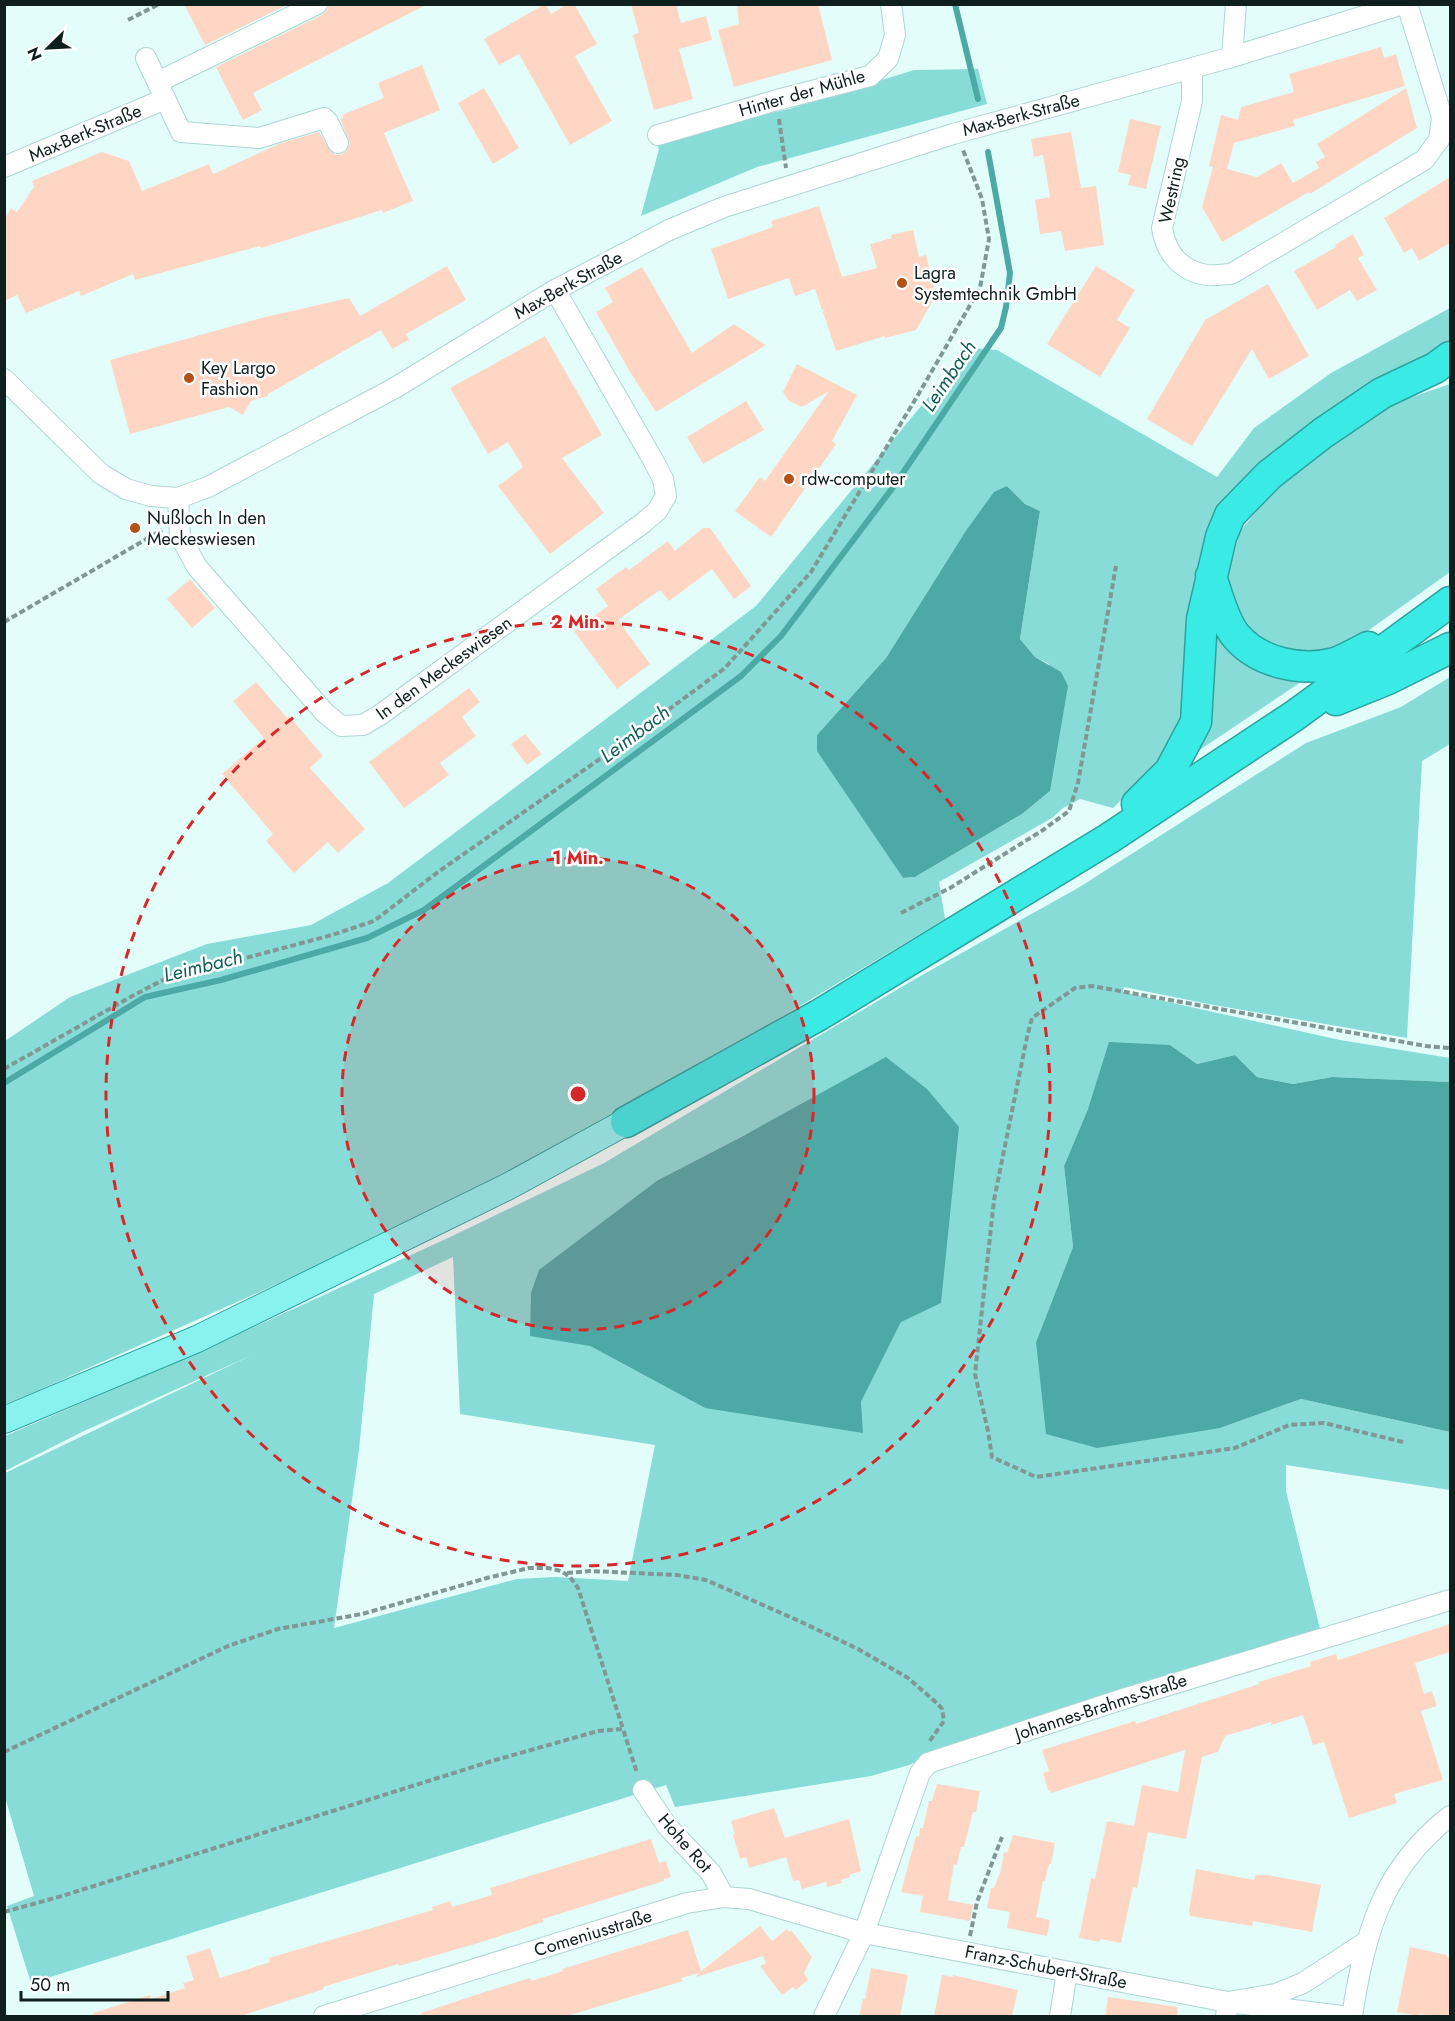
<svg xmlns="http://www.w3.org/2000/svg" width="1455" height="2021" font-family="Jost,sans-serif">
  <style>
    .green { fill: #87dcd8; fill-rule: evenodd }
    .water { fill: #4da9a6 }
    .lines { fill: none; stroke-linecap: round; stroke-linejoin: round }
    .stream { stroke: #4da9a6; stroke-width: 6 }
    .building { fill: #ffd6c3 }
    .minor-casing { stroke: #acd6d4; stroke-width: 22 }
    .major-casing { stroke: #2ba39f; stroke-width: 28 }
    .highway-casing { stroke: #2ba39f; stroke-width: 33 }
    .path { stroke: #819796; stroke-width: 4; stroke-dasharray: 6 3; stroke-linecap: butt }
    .minor { stroke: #fff; stroke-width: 20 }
    .major { stroke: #89f2ef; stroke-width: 26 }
    .highway { stroke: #3aeae5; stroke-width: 30 }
    .ring { fill: none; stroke: #d62828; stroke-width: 3; stroke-dasharray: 10 8 }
    .poi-dot { fill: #b35117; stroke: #fff; stroke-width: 2 }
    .labels { text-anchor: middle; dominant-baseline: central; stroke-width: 5; stroke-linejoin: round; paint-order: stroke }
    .street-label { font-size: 18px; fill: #0e1f1e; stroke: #fff }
    .poi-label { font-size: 18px; fill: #0e1f1e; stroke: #fff; text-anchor: start }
    .water-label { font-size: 20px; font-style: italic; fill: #0f5f5c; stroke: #fff }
    .centre { fill: #d62828; stroke: #fff; stroke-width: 3 }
    .ring-label { font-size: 18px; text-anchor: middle; font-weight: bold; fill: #d62828; stroke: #fff; stroke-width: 5; stroke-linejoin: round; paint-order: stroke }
  </style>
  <rect width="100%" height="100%" fill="#e3fdfb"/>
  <path class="green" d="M978,69L987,104L757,167L641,216L659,149L655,139L789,109L914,70Z
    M1450,308V343L1395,374L1288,441L1248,482L1189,718L1161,761L1113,808L1080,799L1063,808L1052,818L939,882L945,919C786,1014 627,1112 461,1196C322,1267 177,1328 35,1392L5,1404V1041L70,997L207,944L311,925L388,883L756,606L969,348L997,350L1217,477L1254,428L1331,373ZM1007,486L1025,504L1040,511L1020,639L1035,657L1049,664L1050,791L1022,814L915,877L903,878L817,750V735L886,658L965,532Z
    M1450,384V572L1362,635L1331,651L1299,655L1277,651L1250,633L1234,612L1227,577L1240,531L1286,476L1389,405Z
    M1210,610L1307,678L1189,757Z
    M1450,677V744L1422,761L1407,1038L1208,1004L1124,987L1123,992L1340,1040L1450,1058V1082L1332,1077L1293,1084L1257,1077L1235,1055L1197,1064L1170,1045L1088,1109L1064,1166L1073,1247L1036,1342L1220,1428L1301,1399L1450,1432V1490L1286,1465V1491L1321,1633L984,1734L909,1765L871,1776L675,1807L666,1785L31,1983L7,1906L34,1896L5,1797V1473L252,1355L84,1431L5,1471V1436L197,1353L448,1238L604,1163L915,979L1078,888L1306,743L1401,707ZM745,1135L901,1322L861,1402L705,1408L590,1346L658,1180ZM453,1257L460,1414L655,1445L628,1581L555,1577L517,1579L334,1628L359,1450L374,1294Z"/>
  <path class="water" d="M1007,486L1025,504L1040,511L1020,639L1035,657L1061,672L1068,686L1050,791L1022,814L915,877L903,878L817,751V735L886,658L965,532L994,492Z
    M1109,1042L1170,1045L1197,1064L1235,1055L1257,1077L1293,1084L1332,1077L1450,1082V1432L1301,1399L1220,1428L1097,1448L1046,1434L1036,1342L1073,1247L1064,1166L1088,1109Z
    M886,1057L927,1089L959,1127L941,1303L901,1322L861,1402L863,1433L705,1408L590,1346L530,1336L531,1293L539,1270L658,1180L745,1135Z"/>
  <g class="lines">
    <path class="stream" d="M955,4L978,99
      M4,1083L145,997L221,980L367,938L424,910L741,676L781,636L894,486L1001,328L1006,307L1010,273L988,152"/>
  </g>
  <path class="building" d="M184,4H289L205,45Z
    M329,4H428L253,93L262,110L243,120L216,67L322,15L327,10Z
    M545,4L551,14L568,4H574L597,44L575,56L612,121L570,145L519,54L499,65L484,39Z
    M631,4H676L681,23L706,16L712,40L679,49L693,99L654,110L633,35L639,33Z
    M737,4H818L832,60L734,87L718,30L739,24Z
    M1381,47L1384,58L1396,54L1405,86L1293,120L1295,126L1234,143L1227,169L1257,177L1281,163L1293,183L1319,168L1316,162L1325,157L1317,144L1406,88L1417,128L1310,194L1309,192L1222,242L1202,207L1213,167L1209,166L1221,115L1238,120L1241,107L1294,92L1289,74Z
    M422,65L440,110L384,133L413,201L383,213L382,210L261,248L260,246L135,280L133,274L81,296L79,291L26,313L17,295L4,301V221L11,208L17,212L34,187L32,181L102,152L129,161L142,191L209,164L213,174L279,144L319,132L331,152L336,155L343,154L347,150L350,143L340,119L343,118L342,115L384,98L378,83Z
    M484,88L519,148L493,164L458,103Z
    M1130,119L1161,126L1146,189L1128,185L1131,175L1118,172Z
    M1071,132L1081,188L1096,186L1104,245L1065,251L1061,231L1040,234L1035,200L1050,197L1043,155L1034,157L1031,139Z
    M1450,177V243L1419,261L1412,248L1404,253L1384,218Z
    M819,206L842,277L877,268L870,244L892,238L891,235L913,230L919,257L926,255L936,295L916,330L885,338V336L836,351L823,312L824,309L822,310L815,289L795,296L789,278L728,299L711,249L773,227L771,221Z
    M1353,234L1364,255L1358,258L1377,290L1357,301L1350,290L1317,310L1294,271L1336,247L1335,245Z
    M447,266L466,300L406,334L409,340L392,349L381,330L268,394V396L251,401L243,415L229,407L130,434L110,360L261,318L349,298L360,316Z
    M1096,266L1135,290L1117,320L1130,328L1100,377L1047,344Z
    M642,267L692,353L734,324L766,345L656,412L630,372L596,312L613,302L605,288Z
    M1268,284L1309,356L1269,379L1252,349L1192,446L1147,419L1205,320Z
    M545,336L602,435L562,458L604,513L550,554L498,486L523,467L508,442L488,454L450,388Z
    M797,364L857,395L832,441L836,444L771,537L735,511L760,477L765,481L829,391L802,407L789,401L783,392Z
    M746,401L764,430L703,464L687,437Z
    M703,528H710L751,586L734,599L712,569L669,601L660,590L618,620L650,664L617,689L574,631L608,606L596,589L626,567L629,570L668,541L675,551Z
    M190,579L215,608L192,628L167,599Z
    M256,682L287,718L289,716L323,756L310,768L365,829L338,853L328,842L294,873L266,841L273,834L222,774L264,738L233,701Z
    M469,688L480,702L462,717L476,736L440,763L449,775L404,808L369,762Z
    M525,734L542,754L527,765L511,744Z
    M1450,1624V1652L1415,1663L1424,1694L1432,1691L1437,1706L1421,1711L1443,1780L1394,1794L1397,1803L1349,1818L1324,1742L1313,1745L1303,1715L1271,1725V1722L1225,1736L1218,1752L1202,1757L1186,1839L1148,1832L1137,1888L1133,1887L1121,1943L1100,1939V1942L1079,1938L1091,1878L1095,1879L1107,1821L1134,1826L1142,1785L1178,1792L1185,1750L1051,1793L1050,1790H1048L1043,1773L1049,1771L1042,1750L1135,1721L1136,1724L1259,1684V1682L1311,1666L1310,1662L1336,1654L1338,1660Z
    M937,1784L980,1791L976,1812H973L964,1847H961L957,1865L954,1864L948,1900L973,1905L970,1921L920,1912L923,1896L901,1892L916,1836L919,1837L920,1828H923L929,1801H932Z
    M774,1808L785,1838L849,1819L861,1871L849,1875L850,1877L841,1880L842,1883L827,1887L826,1882L802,1889L799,1880L793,1881L786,1857L749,1868L746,1857L740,1859L733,1835L735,1834L731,1821Z
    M1013,1835L1055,1843L1051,1864H1049L1045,1881H1043L1036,1917L1050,1920L1047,1936L1007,1928L1010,1912L987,1908L991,1888H994L1001,1870L1004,1852L1007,1853Z
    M651,1839L659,1863L666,1861L671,1877L664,1879V1881L543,1919V1922L485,1941L399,1966L398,1964L323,1987L324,1989L241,2016H94L93,2013L150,1995L151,1999L185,1988L183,1983L194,1980L186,1956L210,1948L220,1978L270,1962L269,1958L433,1910L432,1907L450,1901L452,1907L492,1895L490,1888Z
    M1196,1869L1254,1880L1255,1875H1268L1321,1885L1312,1932L1253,1921L1252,1926L1190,1916L1189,1911Z
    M760,1926L772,1941L787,1929L789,1932L791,1930L812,1957L804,1973L808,1980L796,1990L793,1987L782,1995L760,1966L766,1963L763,1956L696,1977L699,1973L681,1978L683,1981L567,2016H421V2013L491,1990L530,1978L531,1981L563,1971L562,1969L688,1930L701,1971Z
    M1410,1947L1447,1955V1957H1450V2016H1434L1419,2014V2016L1397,2012Z
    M871,1968L908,1975L900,2016H859L863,1999H865Z
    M942,1975L953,1977V1975L1018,1990L1012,2016H934Z
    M1108,1997L1178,2007L1177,2016H1105Z"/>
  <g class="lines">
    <defs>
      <path id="minor" d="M1232,57L1236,4
        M146,58L181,132L259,138L324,118L328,122L338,143
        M1192,69V101L1162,228C1166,253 1181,271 1207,275C1214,276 1223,274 1231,274L1424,160L1439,140L1442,117L1407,4
        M158,82L317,4
        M658,135L777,100L870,76L888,59L895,35L891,4
        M4,167L165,99
        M4,379L101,474L126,489L151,496L178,498L208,487L393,389L555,290L669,230L724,207L953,134L1232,57L1403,4
        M178,498L180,536L197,567L325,713L341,726L363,725L380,715L643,523L657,511L666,496L663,479L653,460L555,290
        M643,1790L667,1826L711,1873L724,1897
        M324,2016L687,1903L724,1897L749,1899L864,1933L1228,2002L1342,2016
        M824,2016L864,1933L920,1773L928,1763L1123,1699L1450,1600
        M1060,2016L1067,1972
        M1226,2016L1228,2002L1276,1994L1303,1983L1366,1942
        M1352,2016C1365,1934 1381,1870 1450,1816"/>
      <path id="major" d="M4,1420L197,1339L507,1187L626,1122"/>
      <path id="highway" d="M1211,576C1217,594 1224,622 1236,636C1259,663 1302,672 1335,663C1346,659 1358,652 1368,647
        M1336,700L1388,679L1450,648
        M1137,804L1170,771L1196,722L1202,619L1221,537L1230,515L1269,475L1323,433L1382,393L1435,368L1450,357
        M626,1122L819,1015L1108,839L1294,716L1450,602"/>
    </defs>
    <use href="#minor" class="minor-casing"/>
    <use href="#major" class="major-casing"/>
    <use href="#highway" class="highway-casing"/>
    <path class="path" d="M128,20L159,4
      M779,119L786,168
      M4,622L162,530
      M901,913L950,888L1043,830L1069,811L1078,783L1116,566
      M4,1069L134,995L186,968L223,964L332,935L374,921L438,872L637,733L725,668L811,572L918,395L980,288L989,239L982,199L963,150
      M1403,1442L1324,1423L1289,1425L1235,1448L1036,1477L992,1457L988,1431L975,1374L994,1200L1027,1037L1032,1018L1075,988L1092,986L1426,1046L1450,1048
      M567,1573L590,1571L677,1575L706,1580L797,1620L858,1649L908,1678L938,1704L942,1709L944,1721L929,1742
      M4,1752L228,1646L278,1629L362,1614L487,1578L529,1568H548L561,1571L570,1577L578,1588L623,1729
      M4,1912L62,1896L492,1761L598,1731L623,1729L637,1773
      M970,1936L977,1902L1002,1837"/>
    <use href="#minor" class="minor"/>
    <use href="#major" class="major"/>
    <use href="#highway" class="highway"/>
  </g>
  <circle cx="578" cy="1094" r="236" fill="#d62828" fill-opacity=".12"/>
  <g class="ring">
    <circle cx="578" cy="1094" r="236"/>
    <circle cx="578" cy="1094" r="472"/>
  </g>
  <g class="poi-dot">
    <circle cx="902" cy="283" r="6"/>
    <circle cx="189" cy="378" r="6"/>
    <circle cx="789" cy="479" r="6"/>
    <circle cx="135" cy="528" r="6"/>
  </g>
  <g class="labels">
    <g class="street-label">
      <text transform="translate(802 93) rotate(-16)">Hinter der Mühle</text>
      <text transform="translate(1021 115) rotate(-15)">Max-Berk-Straße</text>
      <text transform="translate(85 133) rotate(-23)">Max-Berk-Straße</text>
      <text transform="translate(1172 190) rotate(-78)">Westring</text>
      <text transform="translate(568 285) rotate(-29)">Max-Berk-Straße</text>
      <text transform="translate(444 668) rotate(-36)">In den Meckeswiesen</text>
      <text transform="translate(1101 1707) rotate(-18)">Johannes-Brahms-Straße</text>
      <text transform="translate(685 1843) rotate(49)">Hohe Rot</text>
      <text transform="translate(593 1933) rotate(-17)">Comeniusstraße</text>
      <text transform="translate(1046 1967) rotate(11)">Franz-Schubert-Straße</text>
    </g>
    <g class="poi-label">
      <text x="914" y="273">Lagra<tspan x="914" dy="21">Systemtechnik GmbH</tspan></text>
      <text x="201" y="368">Key Largo<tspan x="201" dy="21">Fashion</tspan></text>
      <text x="801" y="479">rdw-computer</text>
      <text x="147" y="518">Nußloch In den<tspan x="147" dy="21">Meckeswiesen</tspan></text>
    </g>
    <g class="water-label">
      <text transform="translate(949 376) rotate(-56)">Leimbach</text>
      <text transform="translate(635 734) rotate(-37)">Leimbach</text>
      <text transform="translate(203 966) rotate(-14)">Leimbach</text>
    </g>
  </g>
  <circle cx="578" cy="1094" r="9" class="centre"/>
  <g class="ring-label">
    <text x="578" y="628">2 Min.</text>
    <text x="578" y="864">1 Min.</text>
  </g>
  <rect width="1455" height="2021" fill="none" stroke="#0e1f1e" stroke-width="12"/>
  <g transform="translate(48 48) rotate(246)" stroke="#ffffff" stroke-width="4.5" paint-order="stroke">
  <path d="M0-4.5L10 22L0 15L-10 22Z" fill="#0e1f1e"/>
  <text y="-9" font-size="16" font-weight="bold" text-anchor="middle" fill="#0e1f1e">N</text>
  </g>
  <path d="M21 1991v9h147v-9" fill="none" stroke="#0e1f1e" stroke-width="3"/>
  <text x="30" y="1991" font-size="18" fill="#0e1f1e" stroke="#ffffff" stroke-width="4.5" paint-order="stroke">50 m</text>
</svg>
